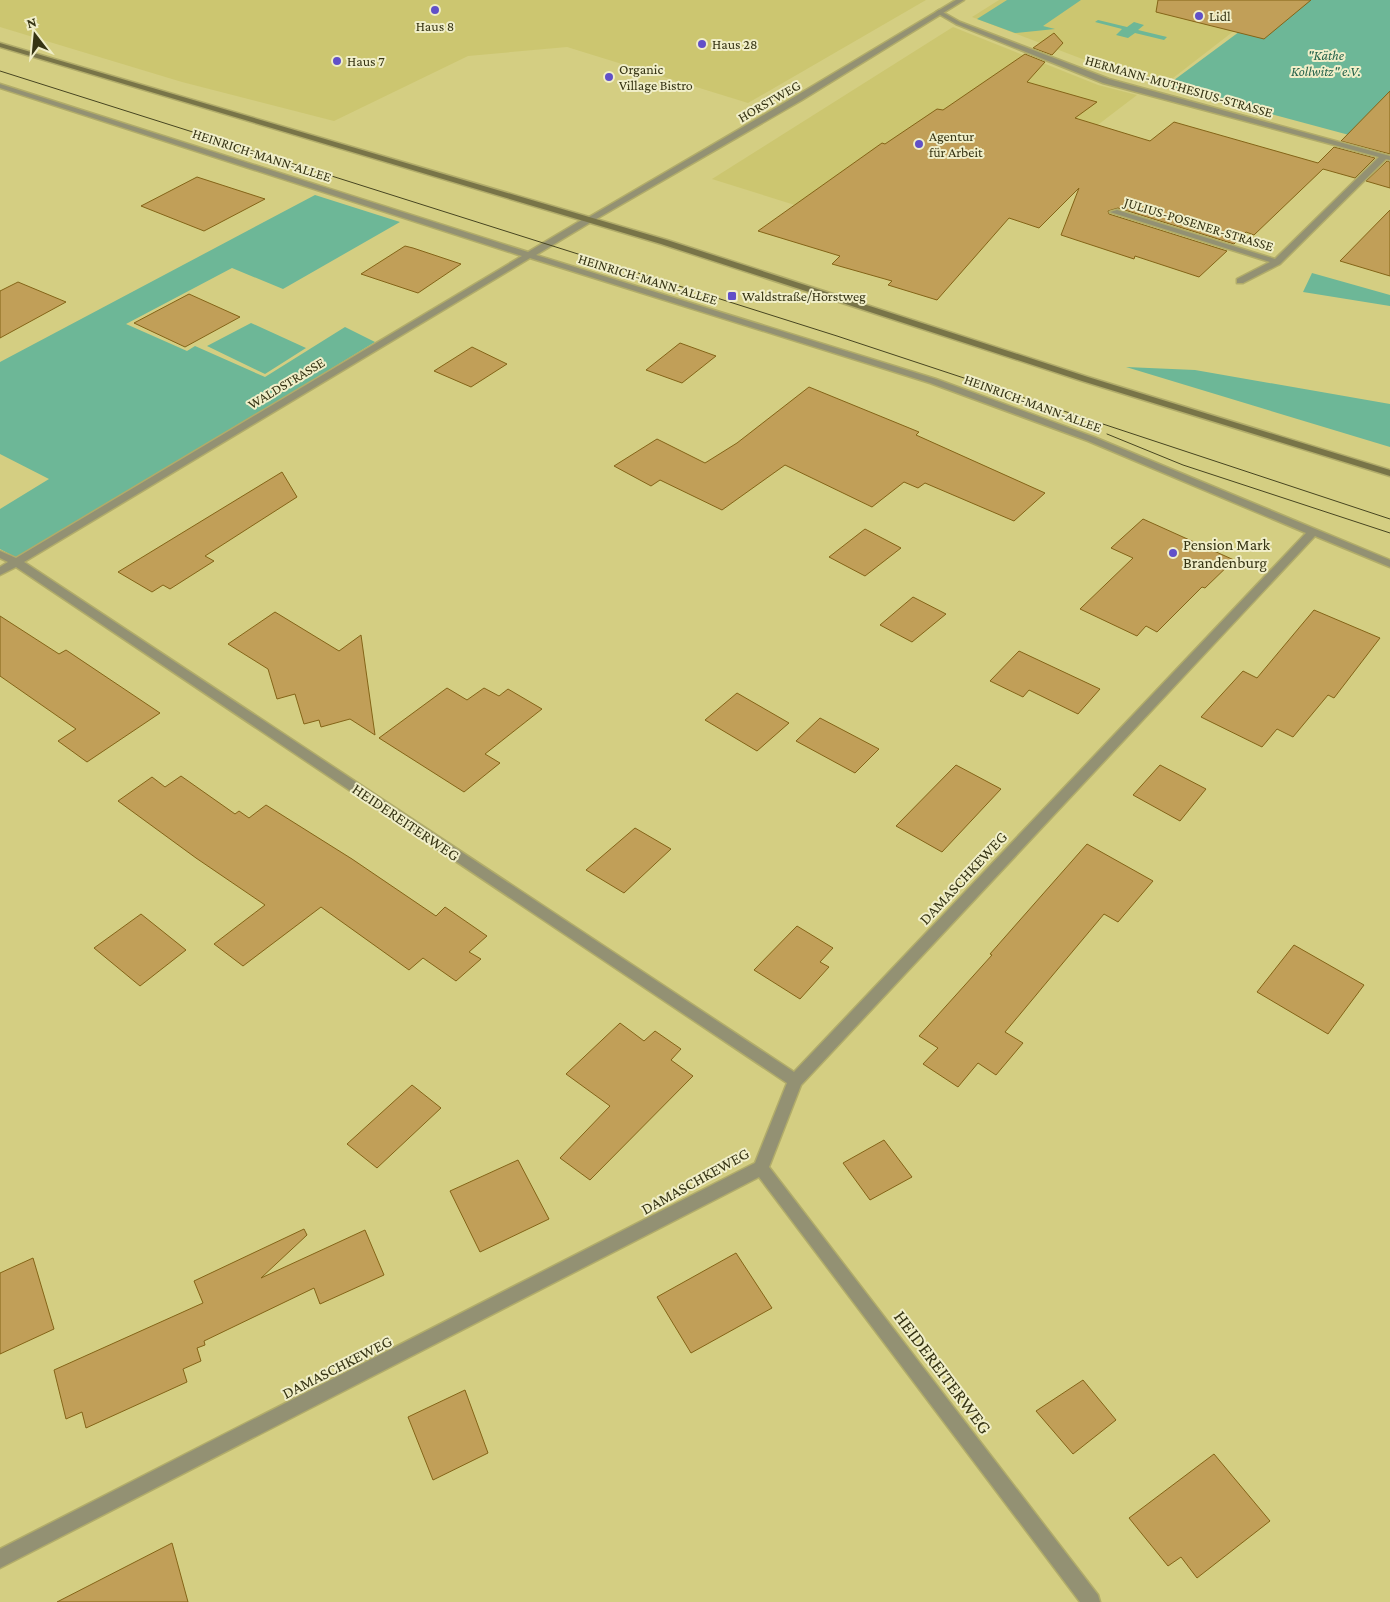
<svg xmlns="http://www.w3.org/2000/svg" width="1390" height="1602" font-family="'Crimson Pro',serif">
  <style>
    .built { fill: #ccc670 }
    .green { fill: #6db797 }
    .building { fill: #c19f58; stroke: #846417 }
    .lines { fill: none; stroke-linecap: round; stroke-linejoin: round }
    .minor-casing { stroke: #b1ac6a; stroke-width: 3 }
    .tertiary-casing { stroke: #b1ac6a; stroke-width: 3 }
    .secondary-casing { stroke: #b1ac6a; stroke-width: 3 }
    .minor { fill: #939173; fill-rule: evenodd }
    .tertiary { fill: #939173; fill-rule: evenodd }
    .secondary { fill: #787448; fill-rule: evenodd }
    .tram { stroke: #474520; stroke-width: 1 }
    .poi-dot { fill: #6150c8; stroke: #f0eec8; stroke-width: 2 }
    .labels { text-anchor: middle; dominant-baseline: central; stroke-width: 4; stroke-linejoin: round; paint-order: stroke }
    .far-poi-label { font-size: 14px; fill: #363414; stroke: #f0eec8; text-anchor: start }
    .far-park-label { font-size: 14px; font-style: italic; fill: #27644c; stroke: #f0eec8 }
    .far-street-label { font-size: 14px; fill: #363414; stroke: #f0eec8 }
    .poi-label { font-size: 16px; fill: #363414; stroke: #f0eec8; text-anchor: start }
    .street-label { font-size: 16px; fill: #363414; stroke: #f0eec8 }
    .near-street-label { font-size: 19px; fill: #363414; stroke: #f0eec8 }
  </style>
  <rect width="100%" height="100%" fill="#d4ce82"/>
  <path class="built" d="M0,0H926L748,103L567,47L468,56L334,121L182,82L0,27Z
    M999,0H1274L1164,85L1114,71L972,17Z
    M953,27L1098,85L1137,95L935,249L712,179Z"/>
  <path class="green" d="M1007,0H1081L1043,26L1055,29L1015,33L977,19Z
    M1282,0H1390V146L1166,86Z
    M1098,20L1127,27L1134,22L1144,25L1138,30L1167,37L1164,40L1135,33L1128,38L1116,35L1122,29L1095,22Z
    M315,195L400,222L283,289L232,268L126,324L187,351L195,346L265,377L345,327L375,342L19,559L0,549V509L49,479L0,454V362Z
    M1312,273L1390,295V306L1303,292Z
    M251,323L306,348L265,374L207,346Z
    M1126,367L1195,370L1390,404V447Z"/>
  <path class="building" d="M1158,0H1311L1264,39L1156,12Z
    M1054,33L1063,43L1052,55L1033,48Z
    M1025,54L1045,62L1027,82L1097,102L1075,118L1150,141L1174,122L1318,163L1334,147L1375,158L1355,178L1323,169L1254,235L1246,232L1234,244L1118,208L1108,211L1109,214L1227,251L1199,277L1135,256L1134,259L1061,235L1079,188L1039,228L1009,218L937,300L888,285L892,281L832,264L840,256L758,231L882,143L885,144L937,109L943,110Z
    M1390,91V154L1341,141Z
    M1387,161L1390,162V188L1366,181Z
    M197,177L265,199L204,231L141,206Z
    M1390,210V276L1340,261Z
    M405,246L413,248L461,264L418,293L361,274Z
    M18,282L66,302L0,338V291Z
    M189,294L240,317L185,347L134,323Z
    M680,343L716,356L682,383L646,370Z
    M472,347L507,364L471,387L434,371Z
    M809,387L919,432L916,435L1045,493L1014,521L925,483L918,488L904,482L872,507L785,465L722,510L660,480L651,486L614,466L657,439L705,463L737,443Z
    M282,472L297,497L205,556L214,561L170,589L163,585L152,592L118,572Z
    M1143,519L1234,560L1205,588L1202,587L1157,632L1146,626L1137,636L1080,609L1133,558L1111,548Z
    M865,529L901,548L865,576L829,557Z
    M913,597L946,614L912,642L880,625Z
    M1314,610L1380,638L1334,698L1328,695L1293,737L1277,729L1262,747L1201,717L1243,671L1257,678Z
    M275,612L339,651L361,635L375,735L350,719L321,727L319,720L304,724L295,694L277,699L268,669L228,644Z
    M0,616L59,654L66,650L160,713L87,762L58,741L76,729L0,676Z
    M1019,651L1100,689L1078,714L1029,690L1023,697L990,681Z
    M447,688L467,700L484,688L499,696L508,689L542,709L485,754L500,763L464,792L379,738Z
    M737,693L789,723L757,751L705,720Z
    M820,718L879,749L855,773L796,741Z
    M956,765L1001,789L942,852L896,826Z
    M1160,765L1206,789L1180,821L1133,795Z
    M181,776L235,814L239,811L249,818L266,805L352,859L436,916L445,907L487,936L469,952L481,959L456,981L423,958L409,970L321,907L243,966L214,944L265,905L196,858L118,801L152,777L165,787Z
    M635,828L671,849L624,893L586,870Z
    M1087,844L1153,881L1118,922L1104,914L1005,1032L1023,1043L996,1075L978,1063L958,1087L923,1064L938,1048L919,1036L992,955L990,954Z
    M141,914L186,950L140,986L94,948Z
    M797,926L833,948L820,962L829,967L800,999L754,970Z
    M1294,945L1364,985L1328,1034L1257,992Z
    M620,1023L644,1041L655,1031L681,1049L671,1060L693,1076L590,1180L560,1158L610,1106L566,1074Z
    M412,1085L441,1108L377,1168L347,1144Z
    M884,1140L912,1177L870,1200L843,1163Z
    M518,1160L549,1219L480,1252L450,1191Z
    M304,1229L307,1235L261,1278L365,1230L384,1275L320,1304L314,1288L204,1341L205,1345L197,1348L201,1361L183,1369L187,1382L86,1428L82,1412L66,1419L54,1370L203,1303L194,1281Z
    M736,1253L772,1308L691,1353L657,1297Z
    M33,1258L54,1329L0,1354V1273Z
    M1083,1380L1116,1420L1073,1454L1036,1411Z
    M465,1390L488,1453L433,1480L408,1417Z
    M1214,1454L1270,1521L1197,1578L1181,1557L1168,1566L1129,1518Z
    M172,1543L188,1602H57Z"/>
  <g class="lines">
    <defs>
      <path id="minor" d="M939,10L960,22L1109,79L1390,156V160L1386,159L1280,264L1243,283H1237V279L1270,262L1110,212L1117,210L1275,259L1379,157L1103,83L956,24L937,13L936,12Z
        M0,84L528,252L585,218H591V222L536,255L936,379L1094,437L1390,560V567L1315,536L801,1085L769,1167L1098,1595L1100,1602H1080L759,1177L0,1568V1549L755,1163L787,1083L16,567L0,575V567L8,562L0,558V551L16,558L522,256L0,88ZM530,258L930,383L1088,441L1306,533L794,1072L24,562Z"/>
      <path id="tertiary" d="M956,0H964L802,100L591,222L584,220L796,96Z"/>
      <path id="secondary" d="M0,43L667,240L1088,377L1390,470V476L1082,381L661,244L0,47Z"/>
    </defs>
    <use href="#minor" class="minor-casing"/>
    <use href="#tertiary" class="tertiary-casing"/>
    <use href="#secondary" class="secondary-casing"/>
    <use href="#minor" class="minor"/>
    <use href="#tertiary" class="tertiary"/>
    <use href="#secondary" class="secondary"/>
    <path class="tram" d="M0,71L837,336L1390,519
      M1107,434L1183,465L1390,533"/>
  </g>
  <g class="poi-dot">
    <circle cx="435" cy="10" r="5"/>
    <circle cx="1199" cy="16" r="5"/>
    <circle cx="702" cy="44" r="5"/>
    <circle cx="337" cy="61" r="5"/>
    <circle cx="609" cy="77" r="5"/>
    <circle cx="919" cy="144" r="5"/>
    <rect x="727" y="291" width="10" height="10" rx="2.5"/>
    <circle cx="1173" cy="553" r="5"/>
  </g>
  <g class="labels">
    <g class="far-poi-label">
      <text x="1209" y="16">Lidl</text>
      <text x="435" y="26" text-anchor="middle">Haus 8</text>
      <text x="712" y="44">Haus 28</text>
      <text x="347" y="61">Haus 7</text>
      <text x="619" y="69">Organic<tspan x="619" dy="16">Village Bistro</tspan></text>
      <text x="929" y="136">Agentur<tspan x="929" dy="16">für Arbeit</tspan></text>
      <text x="742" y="296">Waldstraße/Horstweg</text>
    </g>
    <g class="far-park-label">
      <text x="1326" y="55">"Käthe<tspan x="1326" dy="16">Kollwitz" e.V.</tspan></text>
    </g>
    <g class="far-street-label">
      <text transform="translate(1179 86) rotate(16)">HERMANN-MUTHESIUS-STRASSE</text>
      <text transform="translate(769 101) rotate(-30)">HORSTWEG</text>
      <text transform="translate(262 155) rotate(18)">HEINRICH-MANN-ALLEE</text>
      <text transform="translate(1199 224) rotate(17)">JULIUS-POSENER-STRASSE</text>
      <text transform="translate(648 279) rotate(17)">HEINRICH-MANN-ALLEE</text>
      <text transform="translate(286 383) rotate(-31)">WALDSTRASSE</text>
      <text transform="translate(1033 403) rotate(20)">HEINRICH-MANN-ALLEE</text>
    </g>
    <g class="poi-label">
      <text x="1183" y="544">Pension Mark<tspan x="1183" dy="18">Brandenburg</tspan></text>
    </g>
    <g class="street-label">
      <text transform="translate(406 822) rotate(34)">HEIDEREITERWEG</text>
      <text transform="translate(963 878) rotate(-47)">DAMASCHKEWEG</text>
      <text transform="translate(695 1181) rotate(-29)">DAMASCHKEWEG</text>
      <text transform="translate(337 1367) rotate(-27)">DAMASCHKEWEG</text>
    </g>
    <g class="near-street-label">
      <text transform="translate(943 1372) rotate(53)">HEIDEREITERWEG</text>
    </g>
  </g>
  <g transform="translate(35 35) rotate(344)" stroke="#f0eec8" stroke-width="4" paint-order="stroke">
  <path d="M0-4L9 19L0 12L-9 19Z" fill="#363414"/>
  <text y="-8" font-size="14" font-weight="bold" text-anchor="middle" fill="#363414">N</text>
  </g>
</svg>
